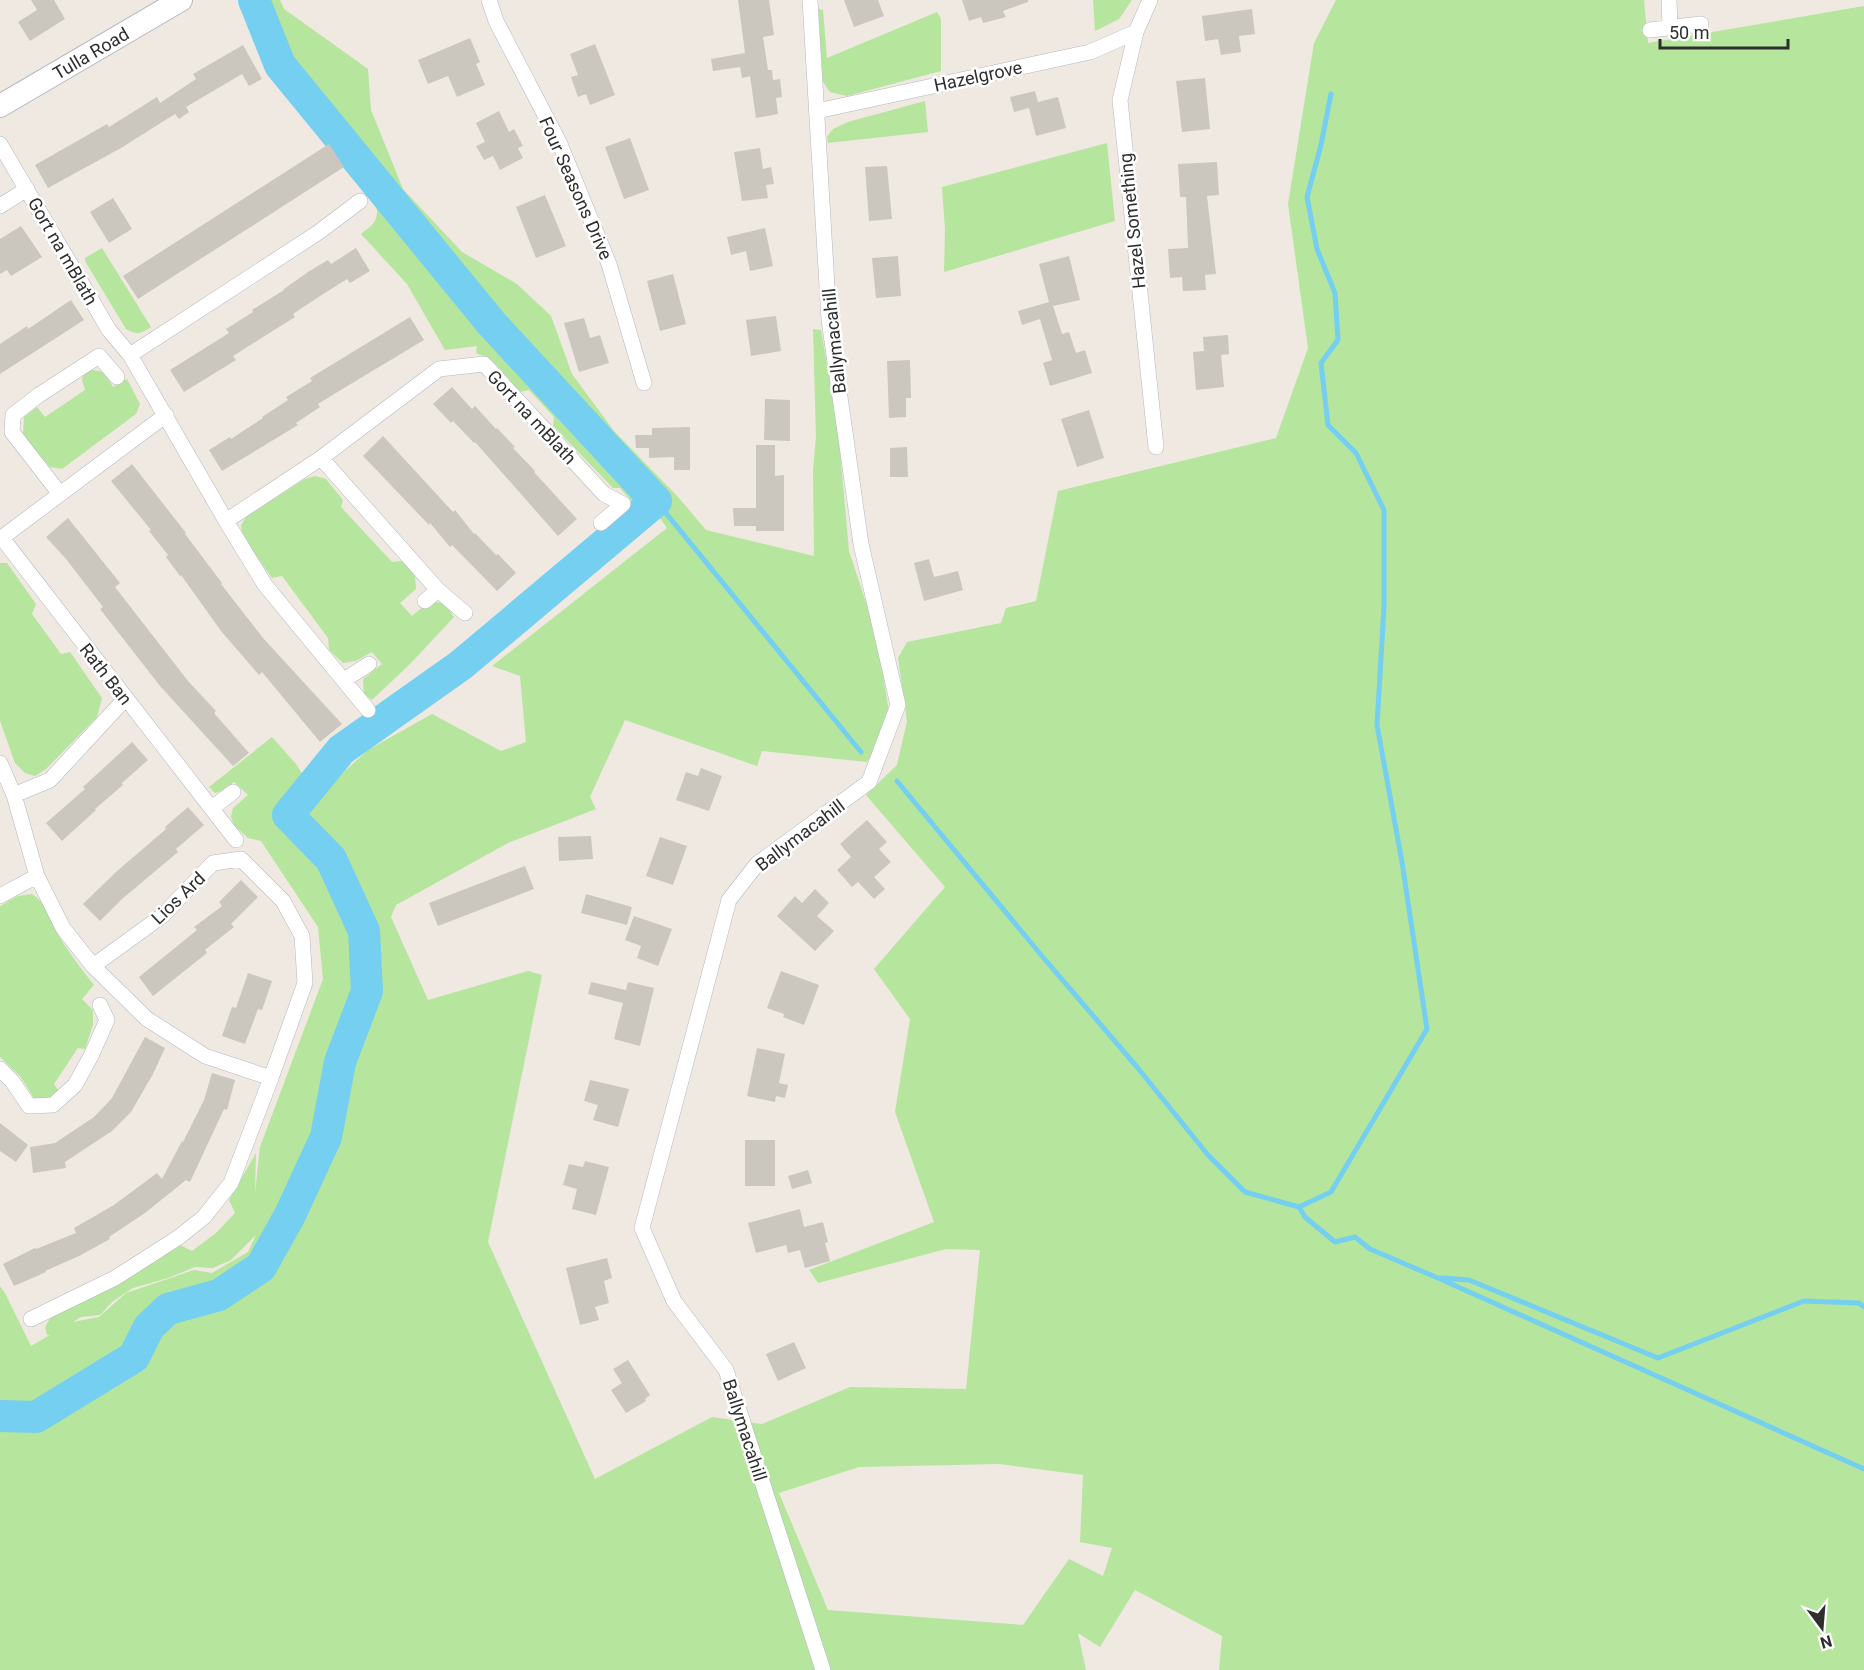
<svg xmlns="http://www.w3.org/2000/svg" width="1864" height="1670" font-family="Roboto,sans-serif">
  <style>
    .green { fill: #b6e59e; fill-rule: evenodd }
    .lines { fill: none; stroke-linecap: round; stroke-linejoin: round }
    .stream { stroke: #75cff0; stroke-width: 5 }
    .river { stroke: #75cff0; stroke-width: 32 }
    .building { fill: #cbc7bf }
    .street-casing { stroke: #b4b7c1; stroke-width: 16 }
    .secondary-casing { stroke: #b4b7c1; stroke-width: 24 }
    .street { stroke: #fff; stroke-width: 15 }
    .secondary { stroke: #fff; stroke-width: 22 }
    .labels { text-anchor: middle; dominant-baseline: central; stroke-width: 5; stroke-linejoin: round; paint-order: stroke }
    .street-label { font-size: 18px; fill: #2e2e2e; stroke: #fff }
  </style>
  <rect width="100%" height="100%" fill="#efe9e1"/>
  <path class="green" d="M241,0H280L284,9L368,69L371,110L403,189L462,252L517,284L551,316L572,374L614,431L679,498L706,530L814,556L813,470L816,436L813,329L821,330L838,428L849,551L876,633L889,712L881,743L867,762L762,751L757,766L625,720L590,797L596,809L508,843L396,905L391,917L428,1000L528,971L542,975L488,1242L595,1479L712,1417L762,1424L850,1387L966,1389L980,1250L946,1249L818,1283L809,1270L934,1222L895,1112L910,1019L874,969L945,887L866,795L897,765L907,721L898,658L907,642L1001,623L1006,608L1036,601L1058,491L1276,438L1308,348L1288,204L1314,43L1336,0H1644L1648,43L1864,6V1670H1219L1222,1636L1135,1590L1100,1647L1078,1633L1086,1670H0V1286L5,1293L31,1346L50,1335H47L45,1327L52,1315L180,1245L192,1251L216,1233L235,1213L229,1200L256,1153L255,1193L260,1147L323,979L318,927L261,841L248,838L234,825L231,817L233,808L248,795L234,782L222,791L215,793L209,787L272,737L296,764L305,778L289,792L304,808L368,750L432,714L501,751L526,742L520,676L492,666L667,528L647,500L444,268L642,503L598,539L596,536L632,502L620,488H613L553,426L554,417L529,390L520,392L492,360L476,353L477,346L445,350L407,284L361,234C364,231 369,228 372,225C385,210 370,192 358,182L363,175L272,71ZM256,1235L248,1252L212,1273L194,1270L126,1293L99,1317L73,1322L81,1317L100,1315L113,1301L133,1288L168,1278L195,1267L213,1268L231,1260ZM999,1464L1083,1475L1080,1542L1112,1548L1103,1576L1069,1559L1023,1625L828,1610L779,1493L859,1467Z
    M1093,0H1132L1119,19L1095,31Z
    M818,9L823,10L827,58L937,12L941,19V71L847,96L830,92L823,82Z
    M925,101L928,132L828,143L827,137L833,129L848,122Z
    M1107,143L1115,221L944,272L945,229L942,187Z
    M102,248L151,327C141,334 137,335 126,329L85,261V258Z
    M93,370L104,372L113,387L127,379L140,404L136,414L62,469L50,467L23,435L24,417L37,407L45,417L85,390L82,380L84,372Z
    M315,476L326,479L343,500L341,507L392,562L402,561L415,575L416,589L400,603L412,616C424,606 428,600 444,603L454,617L411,663L372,700L364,694L363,679L382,664L372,652L356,661L343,663L329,650L328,638L282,576L272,578L243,537L241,525L247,516L305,479Z
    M0,563H7L36,604L32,614L61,654L70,652L102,698L97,717L46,769L35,776L25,773L15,763L0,721Z
    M32,894C48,905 46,913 55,929C66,949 80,967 94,985L82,999L93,1010V1025L85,1049L78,1048L54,1084L58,1090C50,1099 45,1101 34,1098L20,1076L0,1057V906L18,896Z"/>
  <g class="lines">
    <path class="stream" d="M656,501L861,752
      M897,781L1042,956L1137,1067L1208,1155L1245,1192L1299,1207L1331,1192L1427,1029L1402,862L1377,725L1384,607V510L1356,453L1328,425L1321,363L1338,340L1335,293L1317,249L1307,197L1321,145L1331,94
      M1299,1207L1305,1217L1335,1242L1355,1237L1370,1249L1438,1278L1864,1469
      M1442,1278L1469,1280L1658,1358L1804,1301L1859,1303L1864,1307"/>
    <path class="river" d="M0,1416L36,1417L134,1357L149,1327L168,1309L219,1295L261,1267L290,1215L326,1137L340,1062L367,991L364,931L331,859L288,815L341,750L461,665L656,501L492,324L280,65L254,0"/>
  </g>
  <path class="building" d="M31,0H54L65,19L30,41L18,22L37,10Z
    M738,0H769L774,35L763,37L768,70H772L773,80L780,79L782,97L776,98L778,114L756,118L750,76L742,78L740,67L713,71L711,59L745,53Z
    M844,0H878L884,16L854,27Z
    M962,0H1028V2L1003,11L1006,17L983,23L981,17L969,21Z
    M1252,9L1255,34L1239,36L1241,52L1221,55L1218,39L1205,41L1202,16Z
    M470,38L480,62L476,64L485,85L457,97L448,76L428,84L418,60Z
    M595,44L615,95L590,105L586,94L578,97L571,77L578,75L570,54Z
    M243,45L262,79L249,86L242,74L186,107L189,112L179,119L175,114L121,148L48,188L35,165L107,124L109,127L157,97L160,103L196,79L193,74Z
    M1205,78L1210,129L1182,132L1176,81Z
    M1035,91L1038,102L1058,97L1066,128L1036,136L1029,108L1014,112L1010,97Z
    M499,111L509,132L514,129L523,146L518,148L523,158L500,170L493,156L484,160L476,146L485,142L476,123Z
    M630,138L649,190L624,199L605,147Z
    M329,144L344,167L138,299L123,276Z
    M760,148L763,169L771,167L774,184L766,185L768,198L742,201L734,152Z
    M1217,162L1219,195L1207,196L1216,274L1205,275L1206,290L1183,291L1182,277L1170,278L1168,249L1188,248L1186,197H1180L1178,164Z
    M887,166L892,219L869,221L865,167Z
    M545,195L566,246L536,258L516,207Z
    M113,198L132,229L109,243L90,212Z
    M21,226L42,257L11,276L7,270L0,274V239Z
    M765,228L773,266L750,271L746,251L731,255L727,237Z
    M356,248L370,271L350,283L347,279L317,298L293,314L295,317L233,356L236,360L184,392L170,370L229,333L226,329L253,312L252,310L284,290V289L308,272L328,260L331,264Z
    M898,256L901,296L876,298L872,258Z
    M1069,256L1080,300L1053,306L1062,334L1069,332L1076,353L1085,350L1092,373L1050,386L1043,363L1052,360L1040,319L1022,325L1018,311L1049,302L1039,264Z
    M673,274L686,324L660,331L647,281Z
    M71,300L84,320L0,374V344L27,326L28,329Z
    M776,316L781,351L751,356L746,320Z
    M410,317L424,340L344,388L318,404L320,407L296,423L298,425L222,471L209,450L230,437L231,439L263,418L262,417L288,400L286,397L312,381L310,378Z
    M584,318L590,338L600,335L609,363L579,372L564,323Z
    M1228,335L1229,354L1221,355L1224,387L1196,390L1193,352L1204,351L1203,337Z
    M910,360L911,398H906V417L889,418L887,361Z
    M452,387L472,409L475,406L496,429L497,428L515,447L513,448L535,471L534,472L577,519L558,536L475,442L474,443L453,421L451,423L433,404Z
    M765,399L790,400V441L764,440Z
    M1089,410L1104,458L1077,467L1061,419Z
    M690,427V470H674V457L649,458V448H636L635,435H652V428Z
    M383,436L453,512L455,510L474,534L475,533L496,555L498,554L516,573L497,591L452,545L450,547L430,523L429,525L363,456Z
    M756,445H775V476L784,475V531H756V526H734L733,508H756Z
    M907,447L908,477H890V448Z
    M132,464L186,533L185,534L222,583L221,584L263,638L342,724L320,742L262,672L259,675L221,631L181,575L180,576L166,557L168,555L149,531L151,530L111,481Z
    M68,518L120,583L115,587L188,681L216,711L214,713L249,753L233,766L160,686L100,609L103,607L66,559L46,537Z
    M929,559L934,577L958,571L963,590L924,601L914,563Z
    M132,742L148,760L122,783L123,785L95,809L96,810L62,841L46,823L85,789L83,787Z
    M701,768L722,776L709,811L676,800L686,772L698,776Z
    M188,807L204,825L176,849L178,852L122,899L100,921L83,904L116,872L166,829L165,827Z
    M867,820L887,842L879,849L891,862L874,877L885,889L874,899L858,882L852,887L837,870L851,857L840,844Z
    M591,836L593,859L559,861L558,837Z
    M660,837L687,846L673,885L646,876Z
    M525,866L534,889L438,926L429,903Z
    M241,880L258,897L231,924L234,927L205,950L207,953L153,996L139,977L197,930L194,927L222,906L219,902Z
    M815,889L829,903L817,916L834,931L815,951L777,916L795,896L802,903Z
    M586,894L632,907L627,925L581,913Z
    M634,916L672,929L658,966L637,958L641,946L625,940Z
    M781,971L819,985L804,1025L783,1017L784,1014L767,1008Z
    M248,973L272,981L262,1010L258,1009L245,1044L222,1036L232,1007L236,1008Z
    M591,982L626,990L628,982L654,988L640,1046L614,1039L623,1003L588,994Z
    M145,1037L165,1048L153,1074L131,1112L112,1131L65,1162L66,1168L33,1173L30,1147L55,1143L94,1117L112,1098Z
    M757,1048L785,1054L779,1083L788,1085L785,1098L776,1096L775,1102L747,1096Z
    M212,1073L235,1080L227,1110L224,1109L190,1182L186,1180L145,1213L109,1237L110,1239L79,1256L45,1271L46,1272L14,1286L3,1264L35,1248L36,1249L76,1233L74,1228L114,1205L157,1173L162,1179L182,1141L183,1142L204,1100Z
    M590,1080L629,1089L618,1127L593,1120L598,1105L584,1101Z
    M0,1123L28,1145L16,1162L0,1151Z
    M745,1140H775V1186H745Z
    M585,1161L609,1167L596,1215L572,1209L577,1189L563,1185L569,1164L583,1167Z
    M808,1170L812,1183L792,1189L788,1176Z
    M800,1209L804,1227L823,1222L828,1242L825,1243L830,1261L805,1268L800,1250L788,1253L786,1245L756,1253L748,1223Z
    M607,1258L612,1278L604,1281L609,1303L595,1307L599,1320L580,1325L566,1268Z
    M794,1342L806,1368L778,1381L766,1354Z
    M628,1360L650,1395L645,1399L646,1401L626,1413L611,1390L622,1383L613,1369Z"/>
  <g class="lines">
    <defs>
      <path id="street" d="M489,0L496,21L560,144L609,264L644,383
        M810,0L829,320L861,544L898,705L869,782L757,864L729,900L642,1228L674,1301L726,1370L823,1670
        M1150,0L1136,32L1120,100L1156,447
        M1669,0L1670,28
        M1650,30L1701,24
        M817,111L1090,52L1136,32
        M0,144L109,330L130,355L319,232L360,201
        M0,206L27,189
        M130,355L226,521L321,458L439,369L484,364L604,494L623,504L601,523
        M321,458L438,590L465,613
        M60,494L12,432L13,415L39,395L99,356L117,377
        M226,521L265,585L368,710
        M2,538L236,840
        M0,539L166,415
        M425,601L438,590
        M344,680L369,664
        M0,763L14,795L37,876L63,928L93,966L147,1019L205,1056L271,1078L231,1183L204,1217L179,1237L115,1278L31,1319
        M14,795L50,780L125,699
        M212,808L233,792
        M0,896L37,876
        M93,966L162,916L213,863L241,859L283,901L302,936L305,983L271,1078
        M0,1069L12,1081L29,1106L53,1105L75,1085L91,1056L107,1020L100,1005"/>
      <g id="secondary">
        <path id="s1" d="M0,106L181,0"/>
      </g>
    </defs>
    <use href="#street" class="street-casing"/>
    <use href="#secondary" class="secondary-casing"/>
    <use href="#street" class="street"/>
    <use href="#secondary" class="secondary"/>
  </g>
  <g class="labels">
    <g class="street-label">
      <text stroke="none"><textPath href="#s1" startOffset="105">Tulla Road</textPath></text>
      <text transform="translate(978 76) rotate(-12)">Hazelgrove</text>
      <text transform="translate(576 188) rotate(66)">Four Seasons Drive</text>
      <text transform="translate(1132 221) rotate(-96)">Hazel Something</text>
      <text transform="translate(63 251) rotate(60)">Gort na mBlath</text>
      <text transform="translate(834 341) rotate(-96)">Ballymacahill</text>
      <text transform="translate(532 417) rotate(47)">Gort na mBlath</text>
      <text transform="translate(106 674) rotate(52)">Rath Ban</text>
      <text transform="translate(800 835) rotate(-37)">Ballymacahill</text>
      <text transform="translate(178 898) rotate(-44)">Lios Ard</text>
      <text transform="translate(745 1430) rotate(72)">Ballymacahill</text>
    </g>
  </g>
  <g transform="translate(1822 1628) rotate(164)" stroke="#ffffff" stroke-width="4.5" paint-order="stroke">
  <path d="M0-4.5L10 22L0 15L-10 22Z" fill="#2e2e2e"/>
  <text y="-9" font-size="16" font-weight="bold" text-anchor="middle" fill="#2e2e2e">N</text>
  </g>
  <path d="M1660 39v9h128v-9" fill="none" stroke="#2e2e2e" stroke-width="3"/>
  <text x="1669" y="39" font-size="18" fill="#2e2e2e" stroke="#ffffff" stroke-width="4.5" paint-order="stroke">50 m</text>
</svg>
